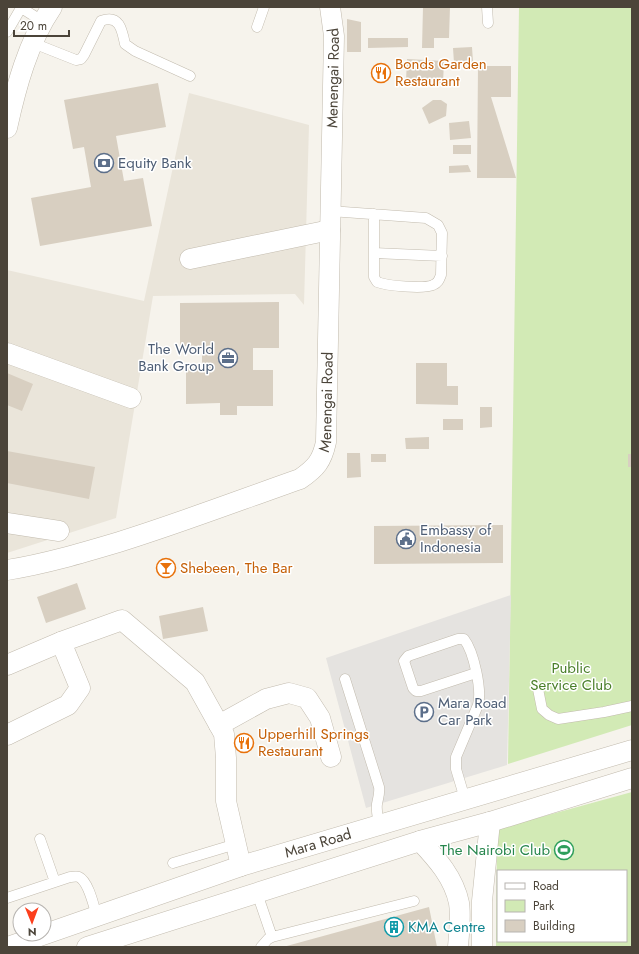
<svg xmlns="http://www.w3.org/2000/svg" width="639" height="954" font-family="Jost,sans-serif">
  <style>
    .residential { fill: #eae5da }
    .green { fill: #d2eab5; fill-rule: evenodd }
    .parking { fill: #e5e3e0 }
    .building { fill: #d8cfc1 }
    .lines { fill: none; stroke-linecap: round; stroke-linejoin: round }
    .service-casing { stroke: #c2bbae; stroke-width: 11 }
    .minor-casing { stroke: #c2bbae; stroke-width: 21 }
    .service { stroke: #fff; stroke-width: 10 }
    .minor { stroke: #fff; stroke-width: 20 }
    .labels { text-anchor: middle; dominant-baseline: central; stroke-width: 3; stroke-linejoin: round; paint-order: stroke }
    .food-label { font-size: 15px; fill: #c56008; stroke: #fff; text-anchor: start }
    .street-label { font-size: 15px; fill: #4b4439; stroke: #fff }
    .service-label { font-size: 15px; fill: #4e5e75; stroke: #fff; text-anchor: start }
    .park-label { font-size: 15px; fill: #4a7f2a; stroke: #fff }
    .leisure-label { font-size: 15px; fill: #27864d; stroke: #fff; text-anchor: end }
    .culture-label { font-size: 15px; fill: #0d838f; stroke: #fff; text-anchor: start }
  </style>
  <rect width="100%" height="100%" fill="#f6f3ec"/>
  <path class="residential" d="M189,93L309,125L304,305L295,294L153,296L116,518L7,553V270L144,301Z"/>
  <path class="green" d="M519,7H632V725L508,764Z
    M632,792V947H496L497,829ZM498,871H626V941H498Z"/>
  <path class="parking" d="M511,595L507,765L366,808L326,658Z"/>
  <path class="building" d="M423,7H450L449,38H434V48H422Z
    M347,19L361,22V52H347Z
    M368,38H408V47L368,48Z
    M472,47L473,62L454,63L453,48Z
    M407,59L444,61L443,83L406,81Z
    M478,66H511V97H491L516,178H477Z
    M158,83L166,127L116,136L124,181L143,178L152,226L40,246L31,198L91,187L84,147L73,149L64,100Z
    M433,100H441L447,104L446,116L429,124L422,108Z
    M469,121L471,138L450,140L449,123Z
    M453,145H471V154H453Z
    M468,165L471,172L449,173V166Z
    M279,302V348H253V370H273V406H237V415H220V403L186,404V368H202V346H180V303Z
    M416,363H447V386H458V405L416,404Z
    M7,373L33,384L22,411L7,405Z
    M480,407H492V427L480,428Z
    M443,419H463V430H443Z
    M429,437V449H406L405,438Z
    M7,451L95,467L89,499L7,483Z
    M347,453H360L361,477L347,478Z
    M371,454H386V462H371Z
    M628,454H632V467H628Z
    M503,525V563L374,564V526Z
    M77,583L86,609L46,623L37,597Z
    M203,607L208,631L163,639L159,616Z
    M429,907L437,947H283Z"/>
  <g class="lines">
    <defs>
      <path id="service" d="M20,7L42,21
        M487,7L488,23
        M257,27L264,7
        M7,32L21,8
        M33,43L76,60L81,59L84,55L101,21C119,14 122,29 125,44L135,51L190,76
        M330,211L426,218L438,225L442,233L441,275C439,280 438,283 433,285C424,289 387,286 377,282L374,277V214
        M374,253L442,256
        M345,679L379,787C380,793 378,798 377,804C376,811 378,818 379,825
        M538,689L542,709L549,715L558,719L604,712L632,706
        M465,799L456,769V757L478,705C482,690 474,652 464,639H458L408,656L404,661L413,688L416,691H421L476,673
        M40,839L55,882
        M173,863L236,844
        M257,893L272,937L268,939L261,947
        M7,898L70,877C73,877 76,876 79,877C89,882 94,907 97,917
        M272,937L414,901"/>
      <g id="minor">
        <path d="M7,128C16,87 28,42 52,7"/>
        <path d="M190,259L330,230"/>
        <path d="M7,353L131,398"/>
        <path d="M7,523L59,531"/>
        <path id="s1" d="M7,570C45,564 82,553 119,542C180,523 240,500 300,479C316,468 322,461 326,442L334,36L330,7"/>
        <path d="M7,665L61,642L122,620L195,682L224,734L226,758V801L241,866"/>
        <path d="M219,725L266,699L289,693L307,698L320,718L331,757"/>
        <path d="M7,735L68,705L80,688L61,642"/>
        <path d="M420,841C437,859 454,878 459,903C461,915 459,935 458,947"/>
        <path id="s2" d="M8,947L241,866L632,750"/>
        <path d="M87,947L420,841L490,822L632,778"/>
        <path d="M482,947V901L490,822"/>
      </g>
    </defs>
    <use href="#service" class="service-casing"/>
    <use href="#minor" class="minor-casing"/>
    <use href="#service" class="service"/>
    <use href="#minor" class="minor"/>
  </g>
  <defs>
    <symbol id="restaurant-ring" viewBox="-11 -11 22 22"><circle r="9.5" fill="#fff" stroke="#e8710a" stroke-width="1.5"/><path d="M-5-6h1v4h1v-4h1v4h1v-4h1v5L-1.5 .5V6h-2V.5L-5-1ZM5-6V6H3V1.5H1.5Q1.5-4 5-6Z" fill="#e8710a"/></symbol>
    <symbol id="bank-ring" viewBox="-11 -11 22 22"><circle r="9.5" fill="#fff" stroke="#5c6f8a" stroke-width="1.5"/><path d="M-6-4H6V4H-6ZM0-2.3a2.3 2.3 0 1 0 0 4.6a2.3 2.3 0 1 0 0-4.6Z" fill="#5c6f8a"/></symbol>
    <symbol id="office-ring" viewBox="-11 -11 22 22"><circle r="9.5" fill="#fff" stroke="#5c6f8a" stroke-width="1.5"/><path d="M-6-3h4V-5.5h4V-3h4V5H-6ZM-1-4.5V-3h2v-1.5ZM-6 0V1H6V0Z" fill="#5c6f8a"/></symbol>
    <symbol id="civic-ring" viewBox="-11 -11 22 22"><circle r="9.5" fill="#fff" stroke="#5c6f8a" stroke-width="1.5"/><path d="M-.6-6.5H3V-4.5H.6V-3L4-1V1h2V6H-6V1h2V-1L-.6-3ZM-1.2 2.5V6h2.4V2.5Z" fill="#5c6f8a"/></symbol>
    <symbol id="bar-ring" viewBox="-11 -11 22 22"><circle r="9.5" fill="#fff" stroke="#e8710a" stroke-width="1.5"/><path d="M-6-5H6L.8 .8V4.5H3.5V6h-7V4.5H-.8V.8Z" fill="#e8710a"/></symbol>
    <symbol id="parking-ring" viewBox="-11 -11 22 22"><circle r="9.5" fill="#fff" stroke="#5c6f8a" stroke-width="1.5"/><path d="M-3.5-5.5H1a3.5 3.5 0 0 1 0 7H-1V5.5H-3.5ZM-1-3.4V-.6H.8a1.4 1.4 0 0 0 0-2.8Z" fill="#5c6f8a"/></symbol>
    <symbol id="stadium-ring" viewBox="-11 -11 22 22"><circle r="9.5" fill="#fff" stroke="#2e9e5b" stroke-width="1.5"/><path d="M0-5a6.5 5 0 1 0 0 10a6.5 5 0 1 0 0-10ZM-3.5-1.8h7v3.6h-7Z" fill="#2e9e5b"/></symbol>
    <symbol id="building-ring" viewBox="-11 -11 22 22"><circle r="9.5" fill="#fff" stroke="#0f9aa8" stroke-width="1.5"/><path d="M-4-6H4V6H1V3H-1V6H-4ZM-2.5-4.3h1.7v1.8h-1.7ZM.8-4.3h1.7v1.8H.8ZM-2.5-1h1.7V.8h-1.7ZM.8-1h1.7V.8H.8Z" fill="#0f9aa8"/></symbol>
  </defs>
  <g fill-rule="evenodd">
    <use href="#restaurant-ring" x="370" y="62" width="22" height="22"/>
    <use href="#bank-ring" x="93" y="152" width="22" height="22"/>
    <use href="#office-ring" x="217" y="347" width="22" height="22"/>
    <use href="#civic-ring" x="395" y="528" width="22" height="22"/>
    <use href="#bar-ring" x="155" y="557" width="22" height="22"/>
    <use href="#parking-ring" x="413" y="701" width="22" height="22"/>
    <use href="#restaurant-ring" x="233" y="732" width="22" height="22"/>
    <use href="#stadium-ring" x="553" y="839" width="22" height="22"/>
    <use href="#building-ring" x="383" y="916" width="22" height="22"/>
  </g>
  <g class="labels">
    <g class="food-label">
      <text x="395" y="64">Bonds Garden<tspan x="395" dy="17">Restaurant</tspan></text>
      <text x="180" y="568">Shebeen, The Bar</text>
      <text x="258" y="734">Upperhill Springs<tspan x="258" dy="17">Restaurant</tspan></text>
    </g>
    <g class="street-label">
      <text stroke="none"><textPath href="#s1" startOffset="718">Menengai Road</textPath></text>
      <text stroke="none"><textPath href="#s1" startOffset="394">Menengai Road</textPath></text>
      <text stroke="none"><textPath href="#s2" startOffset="327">Mara Road</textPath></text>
    </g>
    <g class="service-label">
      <text x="118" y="163">Equity Bank</text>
      <text x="214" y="349" text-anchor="end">The World<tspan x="214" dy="17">Bank Group</tspan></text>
      <text x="420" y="530">Embassy of<tspan x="420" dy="17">Indonesia</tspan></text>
      <text x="438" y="703">Mara Road<tspan x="438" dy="17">Car Park</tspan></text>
    </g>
    <g class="park-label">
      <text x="571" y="668">Public<tspan x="571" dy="17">Service Club</tspan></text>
    </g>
    <g class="leisure-label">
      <text x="550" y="850">The Nairobi Club</text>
    </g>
    <g class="culture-label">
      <text x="408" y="927">KMA Centre</text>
    </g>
  </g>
  <rect width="639" height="954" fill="none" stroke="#4b4439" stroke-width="16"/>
  <rect x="497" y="870" width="130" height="72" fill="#ffffff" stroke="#b7b4b0"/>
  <rect x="505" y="883" width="20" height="6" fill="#ffffff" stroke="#b7b4b0"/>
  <text x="533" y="890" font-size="12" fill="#4b4439">Road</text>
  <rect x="505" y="900" width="20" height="12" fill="#d2eab5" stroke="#b7b4b0"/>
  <text x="533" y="910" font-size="12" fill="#4b4439">Park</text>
  <rect x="505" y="920" width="20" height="12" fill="#d8cfc1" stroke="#b7b4b0"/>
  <text x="533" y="930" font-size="12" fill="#4b4439">Building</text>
  <g transform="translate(32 922) rotate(179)"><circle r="19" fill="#ffffff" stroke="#b7b4b0"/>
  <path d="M0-3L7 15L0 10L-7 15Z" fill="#fc3f1d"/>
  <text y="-6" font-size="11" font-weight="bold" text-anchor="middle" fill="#4b4439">N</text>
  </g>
  <path d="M14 30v6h55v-6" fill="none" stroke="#4b4439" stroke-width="2"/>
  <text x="20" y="30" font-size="12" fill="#4b4439" stroke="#ffffff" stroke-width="3" paint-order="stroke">20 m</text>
</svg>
